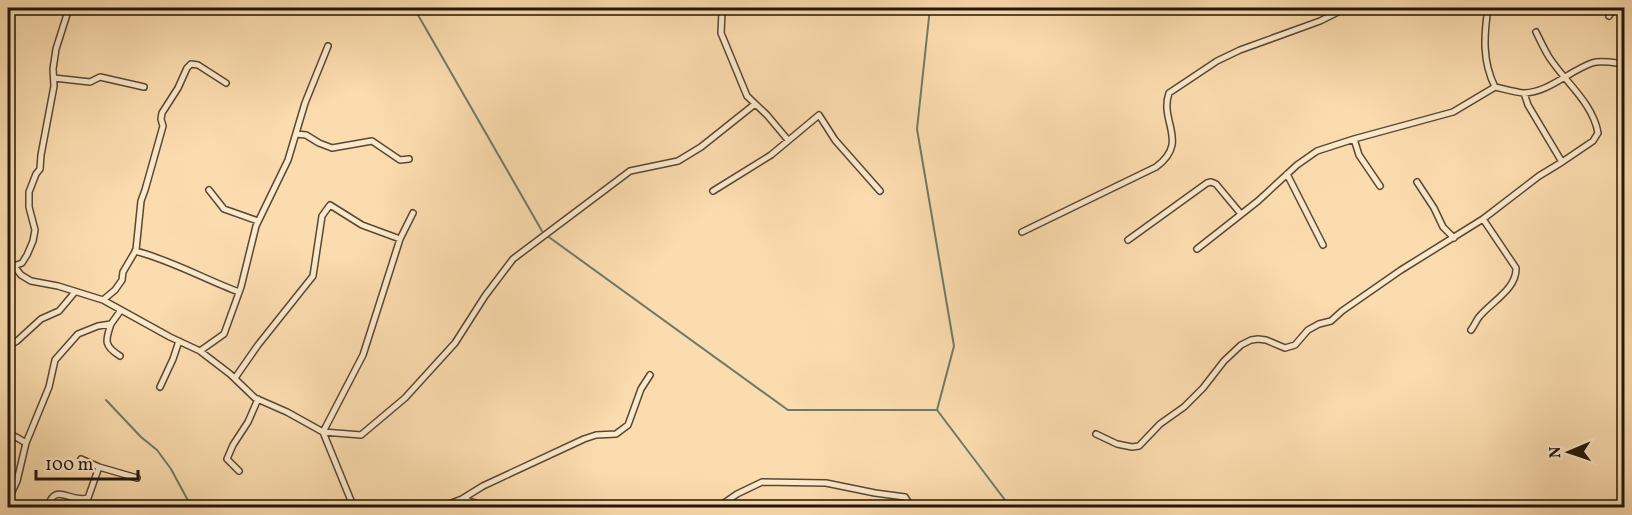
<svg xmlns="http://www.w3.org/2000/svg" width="1632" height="515" font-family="Vollkorn,serif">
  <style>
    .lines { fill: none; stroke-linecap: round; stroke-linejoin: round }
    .stream { stroke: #6d7a69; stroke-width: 2 }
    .minor-casing { stroke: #584834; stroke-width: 8 }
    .minor { stroke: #fce8ca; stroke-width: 5 }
  </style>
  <rect width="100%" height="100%" fill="#fbdcae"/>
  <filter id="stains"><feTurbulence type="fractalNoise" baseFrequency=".00333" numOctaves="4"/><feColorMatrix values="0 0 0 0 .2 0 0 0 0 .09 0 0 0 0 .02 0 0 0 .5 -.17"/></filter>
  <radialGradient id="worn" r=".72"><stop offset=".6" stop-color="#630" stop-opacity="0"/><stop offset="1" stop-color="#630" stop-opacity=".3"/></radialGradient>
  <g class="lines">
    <path class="stream" d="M414,8L542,231
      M930,8L917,129L954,346L937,410
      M546,235L788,410H937L1011,508
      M106,400L141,437L157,450L171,469L192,508"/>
    <defs>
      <path id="minor" d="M721,8L722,12L721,33L747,96L767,115L788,140
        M1488,8C1484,35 1482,61 1495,87C1504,89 1514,92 1523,93C1548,93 1569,71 1592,63C1601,60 1615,63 1624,64
        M1609,16L1614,8
        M1536,32C1540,40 1544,49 1549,57C1565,82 1593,103 1598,133L1593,141L1562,162
        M54,78L90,82L100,77L144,87
        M296,134L306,135L319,143L332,148L372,141L400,160L409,159
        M1354,139L1359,155L1380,186
        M1287,174L1323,245
        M1417,182L1434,208L1443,227L1454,238
        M209,190L224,209L258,221
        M713,191L771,155L819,115L835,140L880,191
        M1022,232L1156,167C1190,142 1159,122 1169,93L1217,61L1240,50L1320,21L1346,8
        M1128,240L1207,183L1211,182L1216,184L1241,214
        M1197,249L1258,201L1297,165L1317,151L1354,139L1453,112L1495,87
        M135,251C171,260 204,279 239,292
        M8,262L14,266L21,275L31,281L58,286L103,300L115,290L122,280L123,272L136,250L141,201L145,190L163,126L161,119L162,113L178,88L187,68L191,64L198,65L226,83
        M14,266L22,263L27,255L33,241L35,230L29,207V192L36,174L40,169L41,155L54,86L53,69L56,49L69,8
        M103,300L170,337L200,351L230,374L255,398L287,412L323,432L361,435L405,398L455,343L485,296L513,259L630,171L678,161L701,147L755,104
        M111,324C105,341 104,346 120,356
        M1471,330C1474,326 1476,321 1479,317C1491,302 1517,289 1516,268L1483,219
        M8,346L17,341L41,319L59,311L75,292
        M200,351L224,334L241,287L256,226L288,160L305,103L328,46
        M235,378L258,345L313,276L322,216L330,205L362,225L400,239
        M160,387L173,359L179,341
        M8,434L16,437L26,443
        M1096,434L1117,444L1132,447L1139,446L1160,424L1184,407L1203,388L1224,361L1241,345L1251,340L1258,339L1266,340L1285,348L1295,345L1308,330L1319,324L1331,321L1342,311L1401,270L1483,219L1539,176L1562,162L1528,105L1524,93
        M81,459L99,467
        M239,471L227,459L233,445L248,422L258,399
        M462,499L483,486L584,439L596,435L616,434L628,425L641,389L650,375
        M8,500L17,481L26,443L49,387L55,360L78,334L98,326L111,324L121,310
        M47,508C56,480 69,504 88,498L99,467L137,478
        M354,508L323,432L363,355L400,239L413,213
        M438,508L462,499L479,504L481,508
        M717,508L737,494L762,482L826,483L875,493L905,497L912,508"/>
    </defs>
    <use href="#minor" class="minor-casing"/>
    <use href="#minor" class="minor"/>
  </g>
  <rect width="1632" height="515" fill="none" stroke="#fbdcae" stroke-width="30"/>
  <rect x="9" y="9" width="1614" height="497" fill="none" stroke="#22160b" stroke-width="3"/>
  <rect x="15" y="15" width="1602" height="485" fill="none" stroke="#22160b" stroke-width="1.5"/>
  <g transform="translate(1569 452) rotate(268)" stroke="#fce8ca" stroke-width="4.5" paint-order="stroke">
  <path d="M0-4.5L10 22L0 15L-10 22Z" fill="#22160b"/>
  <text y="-9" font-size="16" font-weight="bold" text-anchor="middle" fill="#22160b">N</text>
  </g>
  <path d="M36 470v9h102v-9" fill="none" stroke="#22160b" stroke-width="3"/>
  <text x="45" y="470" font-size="18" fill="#22160b" stroke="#fce8ca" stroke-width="4.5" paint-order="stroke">100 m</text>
  <rect width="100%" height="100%" filter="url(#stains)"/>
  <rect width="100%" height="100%" fill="url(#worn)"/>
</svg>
